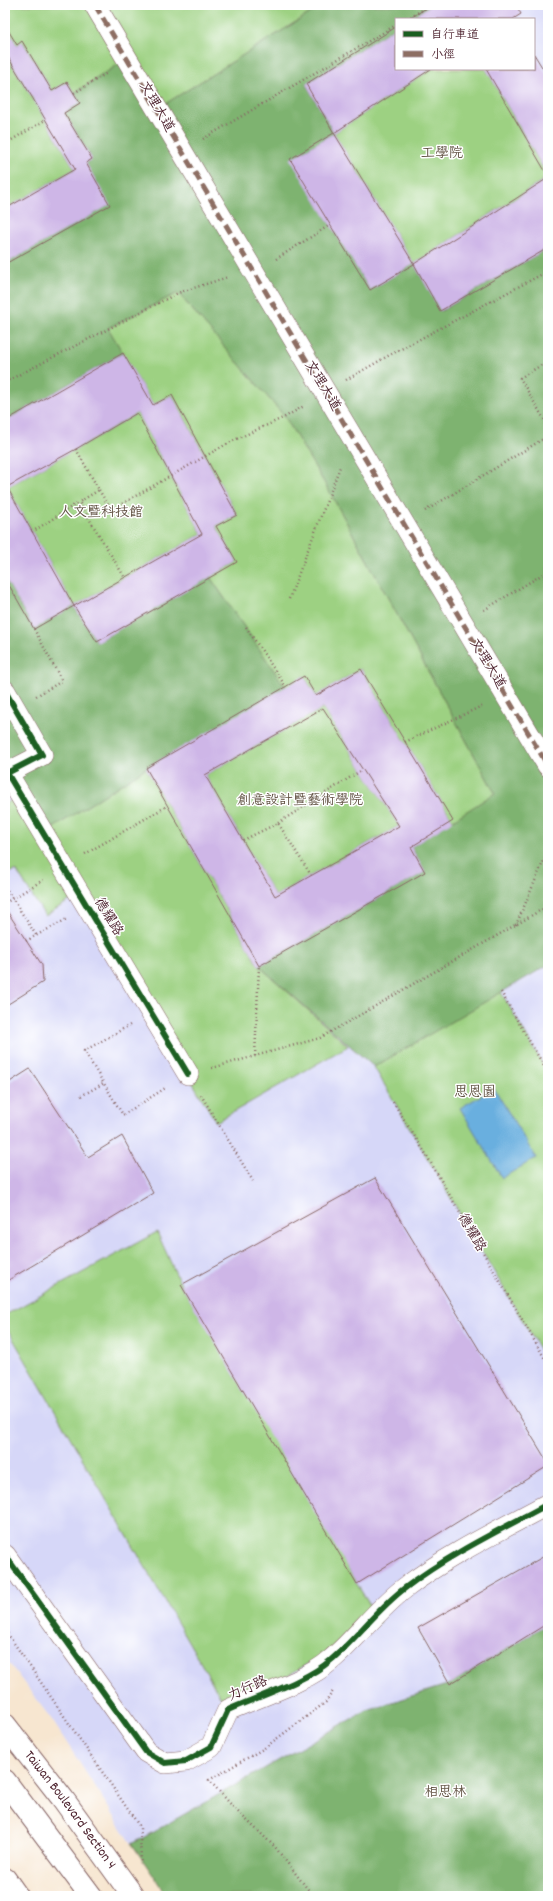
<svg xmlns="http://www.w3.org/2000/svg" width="553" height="1901" font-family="Dekko,'LXGW WenKai TC',sans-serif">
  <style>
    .built { fill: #d6d7f8; fill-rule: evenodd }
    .green { fill: #9dd182; stroke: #747856 }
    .forest { fill: #7eb370; stroke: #64694e }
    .water { fill: #69afdf; stroke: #5a6785 }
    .building { fill: #ceb6e7; fill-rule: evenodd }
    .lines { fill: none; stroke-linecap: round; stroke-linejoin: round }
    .street-casing { stroke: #876565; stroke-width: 22 }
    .primary-casing { stroke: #876565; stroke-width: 24 }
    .path { stroke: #876565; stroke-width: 2.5; stroke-dasharray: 1 3; stroke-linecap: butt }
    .street { stroke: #fff; stroke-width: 21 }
    .primary { stroke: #fff; stroke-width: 22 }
    .quiet { stroke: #8d6e63; stroke-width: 5; stroke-dasharray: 10 5; stroke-linecap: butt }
    .cycleway-casing { stroke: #fff; stroke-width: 8 }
    .cycleway { stroke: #1b5e20; stroke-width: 6 }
    .labels { text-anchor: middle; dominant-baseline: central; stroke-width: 3; stroke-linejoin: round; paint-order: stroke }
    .street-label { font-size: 14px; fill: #4a1f2b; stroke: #fff }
    .park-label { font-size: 14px; fill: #635445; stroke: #fff }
  </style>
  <rect width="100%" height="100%" fill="#fff"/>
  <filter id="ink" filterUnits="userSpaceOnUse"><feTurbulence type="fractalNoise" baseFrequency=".025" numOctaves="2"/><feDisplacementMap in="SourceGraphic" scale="8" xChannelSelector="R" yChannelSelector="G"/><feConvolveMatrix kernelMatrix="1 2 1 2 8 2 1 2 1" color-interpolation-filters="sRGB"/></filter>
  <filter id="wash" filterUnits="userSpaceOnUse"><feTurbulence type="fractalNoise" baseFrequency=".012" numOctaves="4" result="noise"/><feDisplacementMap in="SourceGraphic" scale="16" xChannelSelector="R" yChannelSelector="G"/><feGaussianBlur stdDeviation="0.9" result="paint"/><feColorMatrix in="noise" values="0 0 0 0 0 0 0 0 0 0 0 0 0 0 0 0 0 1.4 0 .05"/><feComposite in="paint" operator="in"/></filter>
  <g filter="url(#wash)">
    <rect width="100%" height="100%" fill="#f7e6d0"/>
    <path class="built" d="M5,5H548V1896H167L132,1844L52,1720L5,1658ZM396,19H534V69H396Z"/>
    <path class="green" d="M5,5H323L157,109L127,59L74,93L67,82L52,91L23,42L17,45L5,25Z
      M5,52L75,169L5,209Z
      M431,69H486L548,177L414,264L334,133Z
      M178,293L285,417L331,494L495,793L453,821L361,669L316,696L304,676L286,688L210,577L237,562L216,526L237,515L172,395L153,405L108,328Z
      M137,413L202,534L74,606L7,487L76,449Z
      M323,708L399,826L275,896L205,775Z
      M146,768L259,966L348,1046L216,1122L80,894L45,916L16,870L5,875V804L20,795L44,834Z
      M501,992L548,1073V1364L374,1067Z
      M157,1232L181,1285L279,1444L357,1584L380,1622L228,1710L5,1325V1315Z"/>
    <path class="forest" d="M323,5H431L409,19H396V27L306,84L334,133L291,159L370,290L414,264L441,311L548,248V965L374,1067L259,966L425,872L411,847L495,793L331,494L285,417L178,293L108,328L123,353L5,421V264L109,205L86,163L92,159L64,113L80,103L74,93L127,59L157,109Z
      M210,577L286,688L146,768L44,834L5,774V578L34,629L74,606L97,642Z
      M548,1623V1896H167L132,1844L367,1710L450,1684Z"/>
    <path class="water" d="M494,1088L536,1158L502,1178L460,1108Z"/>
    <g id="blocks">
      <path class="building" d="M431,5H516L521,14L513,19H409Z
        M5,25L17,45L22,41L52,91L67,82L80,103L64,113L92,159L86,163L110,205L5,264V209L75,169L5,52Z
        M396,27V69H431L334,133L306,84Z
        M534,54L548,77V176L486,69H534Z
        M334,133L414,264L370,290L290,159Z
        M548,178V248L440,311L414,264Z
        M123,353L153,405L172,395L237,515L216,526L237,562L97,642L74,606L34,629L5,578V488L7,487L5,484V421ZM137,413L202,534L74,606L7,487L76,449Z
        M361,669L453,821L411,847L425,872L259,966L146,768L304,676L316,696ZM323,708L399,826L275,896L205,775Z
        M5,908L42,965L43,982L5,1006Z
        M30,1069L88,1157L122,1136L153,1193L5,1282V1085Z
        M375,1178L548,1463V1466L357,1584L181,1285Z
        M548,1554V1623L450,1684L418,1628Z"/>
    </g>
  </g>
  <g filter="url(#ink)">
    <use href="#blocks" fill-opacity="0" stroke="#876565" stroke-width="1"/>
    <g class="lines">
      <defs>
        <path id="street" d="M95,5L548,766
          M5,691L42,755L7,773L188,1074
          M5,1555L146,1752L165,1763L186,1761L211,1747L228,1710C259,1696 306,1682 331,1660C357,1638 377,1609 405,1588C448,1555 500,1530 548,1504"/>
        <g id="primary">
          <path id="s1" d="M5,1725L63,1799L133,1896"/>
          <path d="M5,1781L91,1896"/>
          <path d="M5,1879L17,1896"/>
        </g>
      </defs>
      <use href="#street" class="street-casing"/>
      <use href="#primary" class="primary-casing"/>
      <path class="path" d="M407,19L431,5
        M74,93L107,73
        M203,139L396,25
        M5,144L45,120
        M276,259L330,225
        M548,361L520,378L548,426
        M346,380L386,357L548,271
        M5,382L178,293L228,277
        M76,449L99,490L79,502L125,578
        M99,490L111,510L232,441L285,417L304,406
        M425,511L548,436
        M32,532L79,502
        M289,599L340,467
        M484,610L548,571
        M246,627L286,687
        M34,629L62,681L36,696
        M405,742L482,706
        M278,823L362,770
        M243,840L278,823L311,875
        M85,854L167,806
        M5,887L36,935
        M5,903L43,880
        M516,925L548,851
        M26,941L67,919
        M501,992L548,1073
        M130,1025L84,1051L123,1115L167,1087
        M255,1056L259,966
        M212,1068L320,1038L548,906
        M201,1095L253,1181
        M81,1096L104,1083
        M393,1102L424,1151L548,1364
        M5,1630L140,1827L141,1862
        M313,1896L275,1847L236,1810L209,1780L263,1749L326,1702L333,1691"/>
      <use href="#street" class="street"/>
      <use href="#primary" class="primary"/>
      <path class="quiet" d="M95,5L548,766"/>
      <defs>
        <path id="cycleway" d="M5,691L42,755L7,773L188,1074
          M5,1555L146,1752L165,1763L186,1761L211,1747L228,1710C259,1696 306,1682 331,1660C357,1638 377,1609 405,1588C448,1555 500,1530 548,1504"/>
      </defs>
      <use href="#cycleway" class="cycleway-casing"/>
      <use href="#cycleway" class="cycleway"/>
    </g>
  </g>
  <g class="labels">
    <g class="street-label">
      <text transform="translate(156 107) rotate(60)">文理大道</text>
      <text transform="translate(322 386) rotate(59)">文理大道</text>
      <text transform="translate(487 664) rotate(59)">文理大道</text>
      <text transform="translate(108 917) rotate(59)">德耀路</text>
      <text transform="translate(471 1233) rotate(60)">德耀路</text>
      <text transform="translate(248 1689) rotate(-24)">力行路</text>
      <text stroke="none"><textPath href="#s1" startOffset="107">Taiwan Boulevard Section 4</textPath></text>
    </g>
    <g class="park-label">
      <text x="442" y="154">工學院</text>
      <text x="101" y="513">人文暨科技館</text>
      <text x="300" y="801">創意設計暨藝術學院</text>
      <text x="475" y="1093">思恩園</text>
      <text x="445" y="1793">相思林</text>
    </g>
  </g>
  <rect width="553" height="1901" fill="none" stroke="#fff" stroke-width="20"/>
  <rect x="395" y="18" width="140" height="52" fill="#ffffff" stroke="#b7a5aa"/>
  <rect x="403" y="31" width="20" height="6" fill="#1b5e20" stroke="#b7a5aa"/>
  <text x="431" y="38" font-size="12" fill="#4a1f2b">自行車道</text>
  <rect x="403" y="51" width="20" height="6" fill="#8d6e63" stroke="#b7a5aa"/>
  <text x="431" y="58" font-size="12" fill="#4a1f2b">小徑</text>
</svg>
